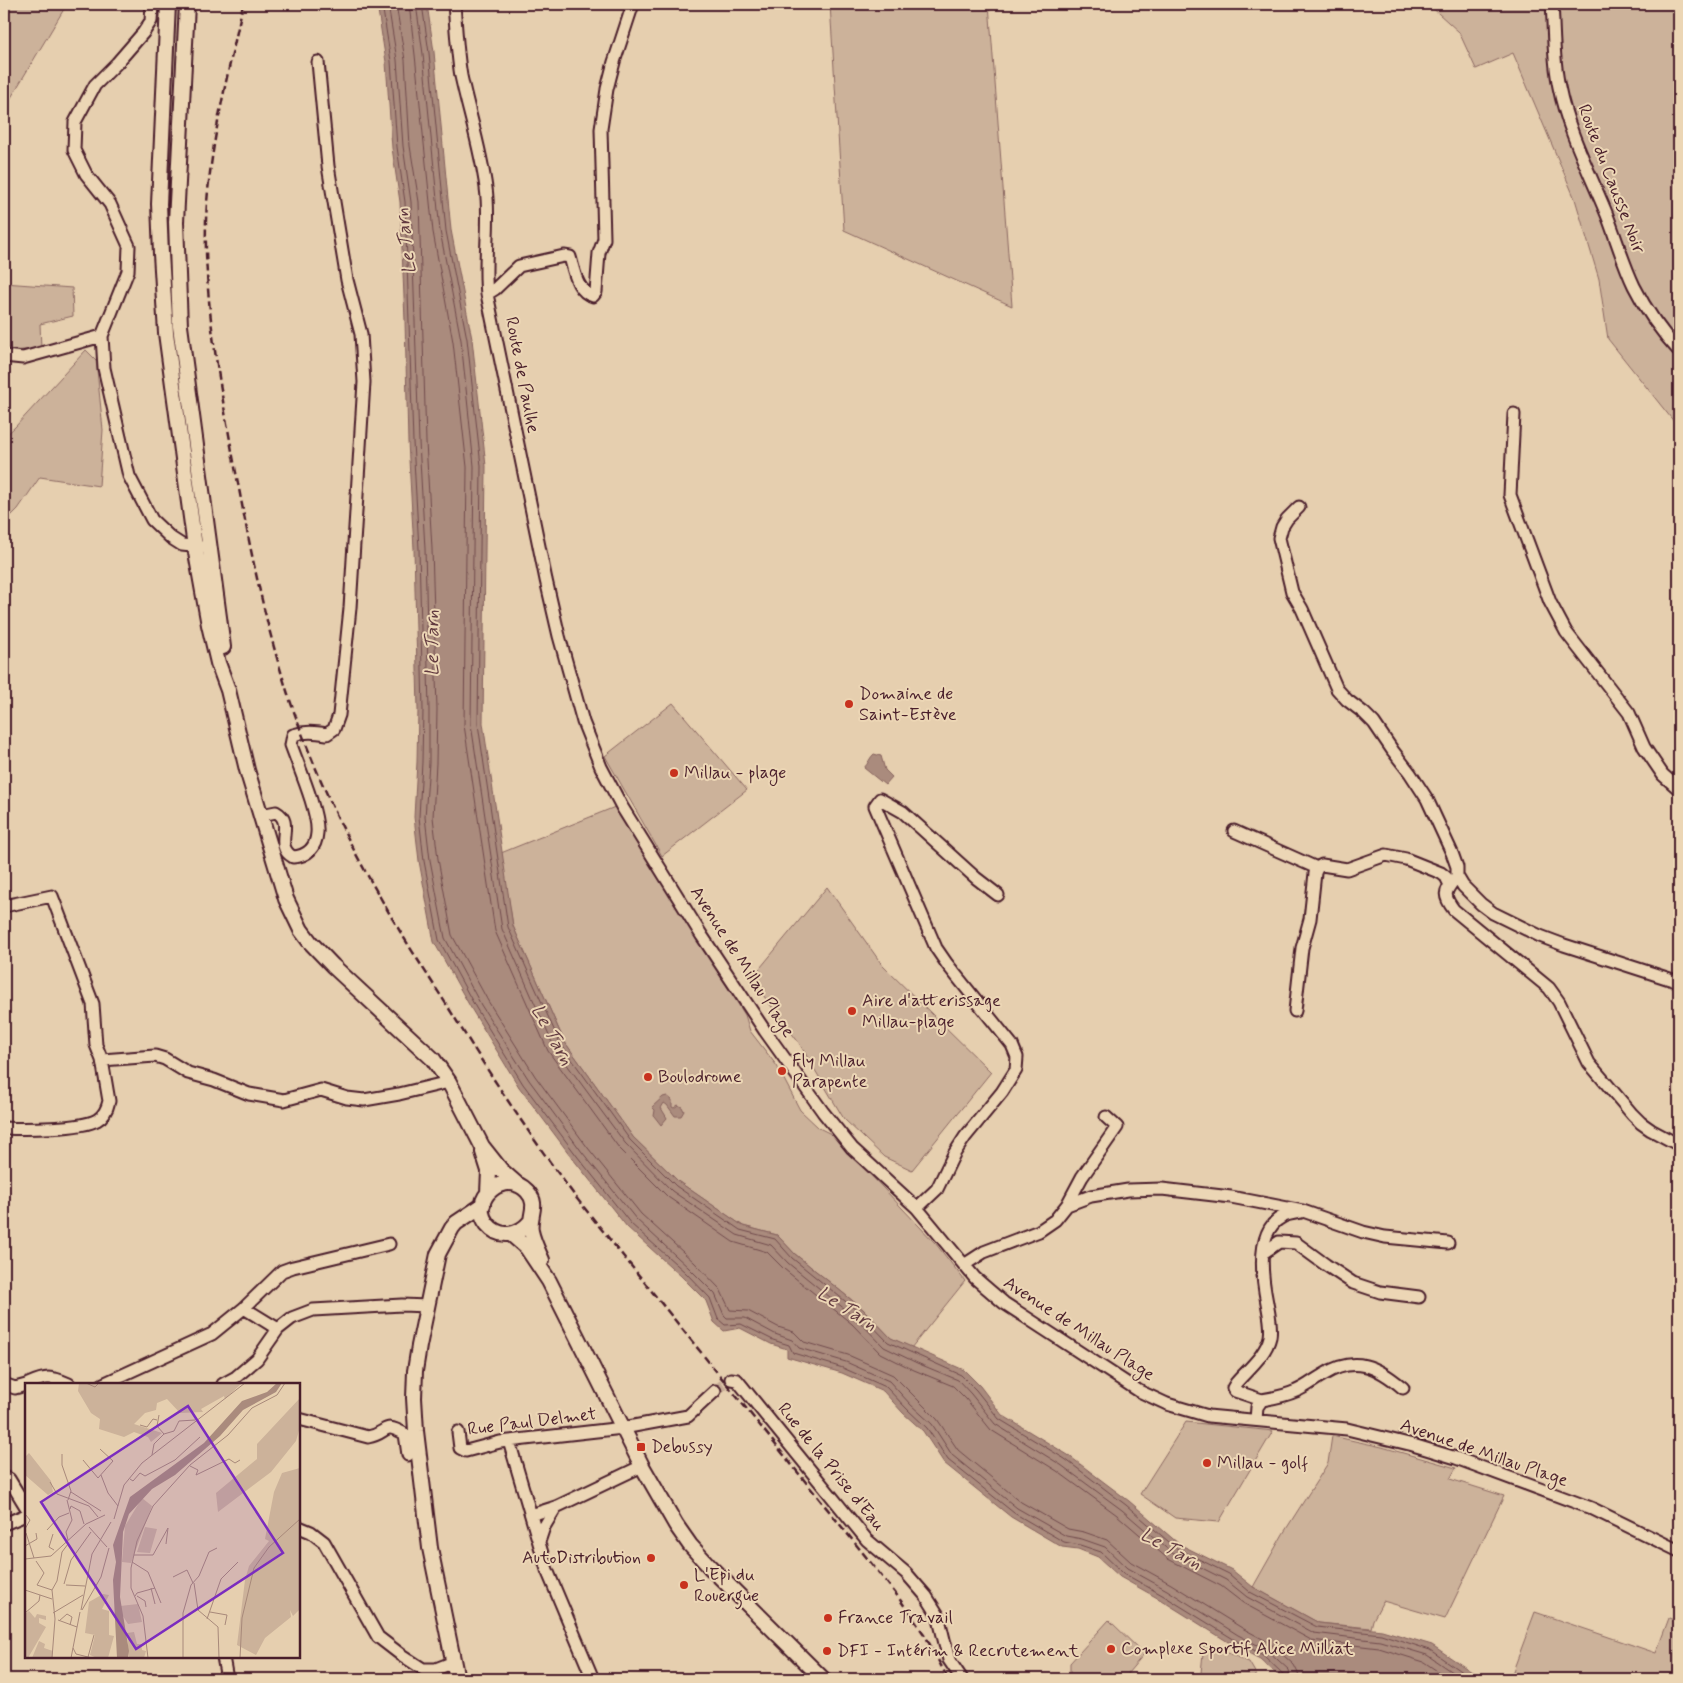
<svg xmlns="http://www.w3.org/2000/svg" width="1683" height="1683" font-family="Mynerve,sans-serif">
  <style>
    .green { fill: #ccb29a; stroke: #8b6862 }
    .water { fill: #aa8b7d; stroke: #84605c }
    .lines { fill: none; stroke-linecap: round; stroke-linejoin: round }
    .shore { stroke: #704a4c; stroke-width: 1 }
    .minor-tunnel { stroke: #c7ac95; stroke-width: 11; stroke-dasharray: 11 5.5; stroke-linecap: butt }
    .minor-casing { stroke: #4a1f2b; stroke-width: 15 }
    .major-casing { stroke: #4a1f2b; stroke-width: 18 }
    .minor { stroke: #ecd6b5; stroke-width: 11 }
    .major { stroke: #ecd6b5; stroke-width: 14 }
    .rail { stroke: #4a1f2b; stroke-width: 2.5; stroke-dasharray: 8 4; stroke-linecap: butt }
    .poi-dot { fill: #c8321e; stroke: #ecd6b5; stroke-width: 2 }
    .labels { text-anchor: middle; dominant-baseline: central; stroke-width: 4; stroke-linejoin: round; paint-order: stroke }
    .street-label { font-size: 18px; fill: #4a1f2b; stroke: #ecd6b5 }
    .poi-label { font-size: 18px; fill: #4a1f2b; stroke: #ecd6b5; text-anchor: start }
    .water-label { font-size: 19px; font-style: italic; fill: #623a40; stroke: #ecd6b5 }
    .inset-road { fill: none; stroke: #a8897a; stroke-width: 1 }
    .view { fill: #7b2cbf; fill-opacity: 0.15; stroke: #7b2cbf; stroke-width: 2.5 }
    .inset-edge { fill: none; stroke: #4a1f2b; stroke-width: 2.5 }
  </style>
  <rect width="100%" height="100%" fill="#e6cfaf"/>
  <filter id="ink" filterUnits="userSpaceOnUse"><feTurbulence type="fractalNoise" baseFrequency=".02" numOctaves="2"/><feDisplacementMap in="SourceGraphic" scale="10" xChannelSelector="R" yChannelSelector="G"/><feConvolveMatrix kernelMatrix="1 2 1 2 8 2 1 2 1" color-interpolation-filters="sRGB"/></filter>
  <g filter="url(#ink)">
    <path class="green" d="M4,4H67L9,101L4,102Z
      M830,4H989L1012,306L844,230Z
      M1428,4H1679V428L1608,339L1599,279L1575,199L1513,53L1476,69L1459,32Z
      M4,283L72,288L73,316L40,324L41,348L14,351L4,346Z
      M86,350L96,360L103,430L99,486L40,477L18,509L4,523V437L15,427Z
      M673,703L747,790L662,856L605,756Z
      M615,807L745,1015L750,1031L777,1066L800,1110L819,1128L833,1135L936,1244L965,1281L911,1348L891,1338L864,1310L795,1254L777,1235L743,1226L679,1182L633,1137L564,1041L513,926L501,853Z
      M827,887L883,966L991,1072L912,1170L884,1157L844,1119L799,1043L751,979Z
      M1186,1422L1273,1431L1219,1522L1175,1518L1140,1494Z
      M1332,1436L1382,1447L1456,1468L1450,1479L1504,1496L1445,1619L1383,1601L1373,1620L1371,1628L1319,1623L1253,1587L1283,1534L1328,1463Z
      M1535,1612L1656,1653L1669,1618L1679,1622V1679H1510Z
      M1109,1620L1144,1654L1128,1673L1134,1679H1070V1663Z
      M1204,1643L1249,1662L1256,1674V1679H1213L1201,1673Z"/>
    <path class="water" d="M377,4H427L434,52L451,230L472,339L486,466L483,723L513,926L564,1041L633,1137L679,1182L743,1226L777,1235L795,1254L864,1310L891,1338L964,1370L980,1386L1002,1415L1068,1455L1129,1501L1179,1544L1232,1570L1253,1587L1319,1623L1382,1630L1432,1645L1472,1672L1494,1679H1282L1260,1659L1233,1645L1161,1600L1120,1577L1098,1557L1078,1549L1062,1547L1011,1517L944,1463L923,1431L903,1413L883,1391L842,1373L787,1357V1349L771,1344L740,1328L724,1331L714,1322L706,1301L681,1276L627,1227L573,1159L519,1087L472,1010L434,942L419,861L414,817L417,762L418,710L414,549L408,442L405,321L400,202L392,148L386,62Z
      M874,754L881,756L885,770L892,777L885,785L864,768C868,764 870,757 874,754Z
      M667,1096L672,1100V1107L674,1108L678,1105L682,1107L684,1111L681,1116H675L667,1105L664,1103L661,1108L667,1118L661,1125L654,1116L655,1110L652,1107L663,1097Z"/>
    <g class="lines">
      <path class="shore" d="M382,4L391,61L397,147L405,202L413,442L419,549L423,710L422,762L419,817L424,861L439,940L476,1008L523,1084L577,1156L631,1224L685,1272L710,1298L718,1319L725,1325L741,1324L773,1340L789,1345L793,1353L843,1368L886,1387L907,1409L927,1428L948,1460L1014,1513L1064,1542L1080,1545L1101,1552L1123,1573L1164,1596L1235,1640L1263,1655L1283,1674L1285,1679
        M388,4L397,60L403,146L411,202L419,442L425,549L429,710V763L425,817L430,860L445,938L481,1005L529,1080L582,1152L636,1219L689,1268L715,1294L724,1315L727,1318H745L775,1334L792,1340L799,1348L846,1362L889,1381L911,1405L932,1424L952,1455L1017,1508L1066,1536L1082,1539L1105,1547L1127,1568L1167,1590L1238,1635L1267,1650L1289,1670L1291,1679
        M396,4L405,60L410,146L419,202L426,442L432,549L437,709L436,763L433,817L438,859L452,935L488,1001L535,1076L588,1148L641,1214L694,1262L720,1289L730,1310L748,1311L778,1327L794,1332L804,1342L848,1355L893,1375L937,1419L958,1450L1021,1502L1068,1529L1084,1532L1107,1540L1131,1562L1171,1584L1242,1628L1270,1643L1294,1665L1298,1673L1299,1679
        M409,4L415,55L433,232L453,342L467,467L464,725L495,931L548,1051L619,1148L668,1197L733,1242L767,1252L784,1269L852,1324L880,1353L914,1370L953,1386L966,1399L991,1430L1057,1471L1117,1515L1168,1559L1221,1586L1243,1603L1311,1640L1379,1648L1424,1662L1449,1679
        M416,4L423,54L440,231L461,340L474,466L471,724L502,929L554,1047L625,1143L672,1191L737,1235L771,1245L788,1263L857,1319L884,1347L917,1363L958,1380L971,1394L995,1424L1061,1465L1122,1510L1172,1553L1226,1580L1247,1597L1314,1633L1380,1641L1427,1655L1462,1679
        M422,4L429,53L446,231L467,339L481,466L478,724L508,927L560,1043L630,1140L676,1186L740,1230L775,1239L792,1258L861,1314L888,1342L961,1375L976,1390L999,1419L1065,1459L1126,1505L1176,1548L1229,1574L1250,1592L1317,1627L1381,1634L1430,1650L1469,1677L1477,1679"/>
      <path class="minor-tunnel" d="M715,1391L731,1379"/>
      <defs>
        <path id="minor" d="M152,4L151,21L143,33L117,63L95,85L75,122L74,150L86,174L110,204L129,246L128,271L102,336L104,368L129,476L152,520L171,538L182,545L201,547
          M454,4C456,28 457,52 461,76C469,113 481,150 486,188C491,223 483,259 487,294L546,580L559,636L583,722L601,767L622,807L702,936L765,1031L823,1112L852,1148L917,1208L975,1278L1004,1303L1139,1391L1167,1404L1208,1416L1347,1429L1413,1445L1456,1458L1591,1508L1679,1551
          M1552,4C1554,31 1553,60 1559,87C1568,132 1590,173 1607,215C1616,238 1623,263 1634,286C1646,310 1661,332 1679,351
          M487,294L495,289L519,266L564,256L570,257C574,270 577,292 593,296L596,292L599,253L604,239L601,129L607,89L614,62L633,4
          M4,356L23,358L102,336
          M1514,414L1510,495L1550,602L1566,632L1629,713L1644,747L1663,775L1679,789
          M1299,507L1287,519L1282,527L1279,538L1292,592L1302,609L1337,689L1347,700L1364,713L1374,723L1393,751L1410,773L1427,799L1452,853L1457,867V876L1463,886L1481,904L1493,913L1540,936L1564,945L1679,982
          M261,815L276,812C296,823 272,845 293,857C307,856 316,848 317,833C319,813 298,765 291,745L293,735C305,731 315,732 327,734L334,729L339,715L350,608L364,382L361,334L347,280L328,166L318,62
          M1234,831L1317,868
          M1457,876C1446,891 1441,893 1454,910L1549,988L1559,1002L1589,1063L1632,1114L1641,1123L1651,1130L1679,1145
          M4,906L52,896L93,1004L96,1045L102,1060L109,1101C107,1110 104,1116 97,1120C81,1129 23,1129 4,1128
          M1295,1011L1302,948L1310,919L1315,873L1317,868L1322,865L1347,869L1386,855L1406,859L1441,873L1446,877L1450,885
          M102,1060L155,1056L165,1059L188,1073L214,1080L249,1094L284,1100L321,1090L347,1098L364,1100L399,1094L449,1082
          M1067,1205L1082,1177L1117,1127L1106,1117
          M917,1208L937,1189L954,1154L965,1137L1002,1092L1016,1070L1017,1057L1012,1045L947,964L936,948L875,806L880,799L903,812L976,878L998,895
          M1263,1253L1279,1242L1296,1243L1326,1265L1353,1283L1380,1292L1419,1297
          M964,1265L984,1252L1039,1231L1055,1220L1067,1205L1091,1196L1128,1190L1162,1189L1231,1197L1303,1211L1363,1232L1385,1237L1448,1243
          M244,1308L278,1329
          M731,1379L737,1380L867,1540L906,1573L926,1596L938,1615L949,1660L962,1679
          M4,1384L15,1388L26,1385
          M28,1384C46,1376 51,1376 69,1384
          M103,1384L212,1334L244,1308L282,1271L293,1267L389,1244
          M223,1384L236,1377L257,1359L278,1329L292,1318L313,1310L402,1305L427,1306
          M1262,1400C1274,1398 1285,1396 1296,1391C1306,1387 1314,1380 1323,1375C1355,1355 1377,1366 1403,1388
          M299,1419L368,1437C389,1433 382,1421 405,1434L408,1455
          M1256,1420L1257,1407L1262,1400L1235,1391L1233,1388L1236,1383C1247,1370 1266,1355 1270,1337C1272,1326 1269,1314 1267,1303C1262,1278 1255,1231 1282,1217C1287,1214 1295,1213 1301,1212
          M458,1432L460,1448L466,1451L500,1442L623,1428L688,1416L715,1391
          M509,1441L547,1570L593,1679
          M4,1477L9,1479L26,1507
          M531,1515L556,1507L642,1466
          M4,1524L26,1515
          M299,1527L311,1532L324,1542L378,1637L400,1654L423,1669H436L454,1662
          M539,1542L544,1527L556,1507
          M223,1657L227,1679
          M423,1669L436,1679"/>
        <path id="major" d="M168,4L159,204L161,254L166,333L195,547L209,625L218,663L228,690L247,770L286,899L301,930L310,942L333,966L433,1059L449,1082L482,1146L501,1170L518,1185
          M187,4L176,222L180,326L223,647
          M483,1152L489,1171L488,1193
          M530,1222C519,1235 500,1240 487,1224C468,1199 505,1168 527,1191C540,1205 528,1216 531,1231C533,1241 538,1251 542,1260
          M511,1234L527,1248L549,1281L642,1466L676,1525L690,1545L710,1567L823,1679
          M457,1679L430,1548L416,1431L414,1398L415,1371L419,1346L438,1254L452,1228L456,1223L483,1205"/>
      </defs>
      <use href="#minor" class="minor-casing"/>
      <use href="#major" class="major-casing"/>
      <use href="#minor" class="minor"/>
      <use href="#major" class="major"/>
      <path class="rail" d="M243,4C228,75 209,147 206,220C204,298 218,375 232,451C248,538 264,625 293,709C316,774 345,838 380,897C401,935 425,971 448,1007C489,1073 531,1138 578,1200L896,1594L926,1637L948,1679"/>
    </g>
  </g>
  <g class="poi-dot">
    <circle cx="849" cy="704" r="5"/>
    <circle cx="674" cy="773" r="5"/>
    <circle cx="852" cy="1011" r="5"/>
    <circle cx="782" cy="1071" r="5"/>
    <circle cx="648" cy="1077" r="5"/>
    <rect x="636" y="1442" width="10" height="10" rx="2.5"/>
    <circle cx="1207" cy="1463" r="5"/>
    <circle cx="651" cy="1558" r="5"/>
    <circle cx="684" cy="1585" r="5"/>
    <circle cx="828" cy="1618" r="5"/>
    <circle cx="1111" cy="1649" r="5"/>
    <circle cx="827" cy="1651" r="5"/>
  </g>
  <g class="labels">
    <g class="street-label">
      <text transform="translate(1611 179) rotate(69)">Route du Causse Noir</text>
      <text transform="translate(522 375) rotate(79)">Route de Paulhe</text>
      <text transform="translate(742 962) rotate(57)">Avenue de Millau Plage</text>
      <text transform="translate(1079 1329) rotate(33)">Avenue de Millau Plage</text>
      <text transform="translate(532 1422) rotate(-7)">Rue Paul Delmet</text>
      <text transform="translate(1484 1453) rotate(19)">Avenue de Millau Plage</text>
      <text transform="translate(831 1467) rotate(51)">Rue de la Prise d'Eau</text>
    </g>
    <g class="poi-label">
      <text x="859" y="694">Domaine de<tspan x="859" dy="21">Saint-Estève</tspan></text>
      <text x="684" y="773">Millau - plage</text>
      <text x="862" y="1001">Aire d'atterissage<tspan x="862" dy="21">Millau-plage</tspan></text>
      <text x="792" y="1061">Fly Millau<tspan x="792" dy="21">Parapente</tspan></text>
      <text x="658" y="1077">Boulodrome</text>
      <text x="651" y="1447">Debussy</text>
      <text x="1217" y="1463">Millau - golf</text>
      <text x="641" y="1558" text-anchor="end">AutoDistribution</text>
      <text x="694" y="1575">L'Epi du<tspan x="694" dy="21">Rouergue</tspan></text>
      <text x="838" y="1618">France Travail</text>
      <text x="1121" y="1649">Complexe Sportif Alice Milliat</text>
      <text x="837" y="1651">DFI - Intérim &amp; Recrutement</text>
    </g>
    <g class="water-label">
      <text transform="translate(406 241) rotate(-97)">Le Tarn</text>
      <text transform="translate(432 643) rotate(-90)">Le Tarn</text>
      <text transform="translate(552 1035) rotate(61)">Le Tarn</text>
      <text transform="translate(847 1309) rotate(32)">Le Tarn</text>
      <text transform="translate(1171 1549) rotate(29)">Le Tarn</text>
    </g>
  </g>
  <g transform="translate(25 1383)">
    <rect width="275" height="275" fill="#e6cfaf"/>
    <path d="M54,0H217L200,16L199,13L176,26L178,29L155,30L142,16L132,20L131,27L120,30L109,41L137,50L126,59L123,54L109,49L99,54L74,46L75,36L66,30L53,8ZM275,15V44L271,58L246,89L193,129L191,110L232,76V61ZM4,70L26,98L28,109L23,112L0,92V74ZM275,85V226L268,233L265,227L266,234L240,255L231,272L212,262L220,197L224,183L244,158L240,156L249,109L257,90ZM117,115L127,123L106,180L97,179L100,143ZM120,144L132,146L125,170L112,169ZM78,211L84,212L77,226L84,228V252L89,253L83,275H72L65,272L70,252L60,250L64,219ZM113,221L117,239L103,241L96,230L95,223ZM4,228L10,235L12,231L21,233V237L14,235V240L21,244L3,275H0V231ZM109,249L112,261H116L117,267L121,268L119,275H104L102,250ZM14,258L20,261L19,265L28,268L27,275H7Z" fill="#ccb29a"/>
    <path d="M252,0H257L251,9L218,27L195,53L150,92L127,106L104,131L98,149L95,214L104,268L103,275H92L88,197L91,179L88,162L105,114L179,60L217,18L242,9Z" fill="#aa8b7d"/>
    <path class="inset-road" d="M61,0L70,4L74,0M134,32L132,43L139,51M115,42L122,44L128,36L132,37M37,71V82L46,108L43,117M127,72L129,61L139,51L149,48L154,38L170,37M58,77L73,95L88,78L75,66M165,83L173,87L171,92L204,76L210,80L215,77M76,92L83,110L93,123M105,96L108,98L115,90L120,93L150,77L175,54M25,99L32,111L64,123L73,134M46,109L76,128M42,117L47,137L41,149L43,157M45,126L46,123L55,128L59,141M0,131L5,137L0,146M89,136L99,102L117,80L220,0M64,144L82,164M22,147L34,134L44,130M1,150L9,175M28,151L24,164L29,167M0,163L12,156L11,150M109,172H128L143,145L141,161M0,176L26,173L61,141L80,132M11,178L19,190L12,202L27,207M107,179L123,189L136,220M148,194L162,187L168,200M169,200L173,227L193,244L194,275M39,201L46,177L66,149M41,202L60,203M126,205L130,221M0,207L27,216M27,207L32,198L37,169L43,161M27,207L30,236M110,213L112,210L130,205M112,213L120,218L121,224M56,227L67,171L86,139M57,227L76,194L84,165M185,229L202,232L200,242M0,230L14,218L15,212M28,230L58,212M182,236L196,196L213,179M33,237L52,244M34,238L42,231L47,234L45,242M48,265L51,271L67,275M63,274L69,252M27,275L30,236M46,275L55,229M123,275L118,233L106,205V185L112,158L128,123L165,82L203,52L227,25L252,12L260,0M158,275V230L166,202L174,193L184,169L192,165M215,275L217,235L229,185L244,164L275,136"/>
    <path class="view" d="M163,23L258,170L111,266L16,119Z"/>
    <rect width="275" height="275" class="inset-edge"/>
  </g>
  <rect width="1683" height="1683" fill="none" stroke="#ecd6b5" stroke-width="20"/>
  <rect x="10" y="10" width="1663" height="1663" fill="none" stroke="#4a1f2b" stroke-width="2" filter="url(#ink)"/>
</svg>
